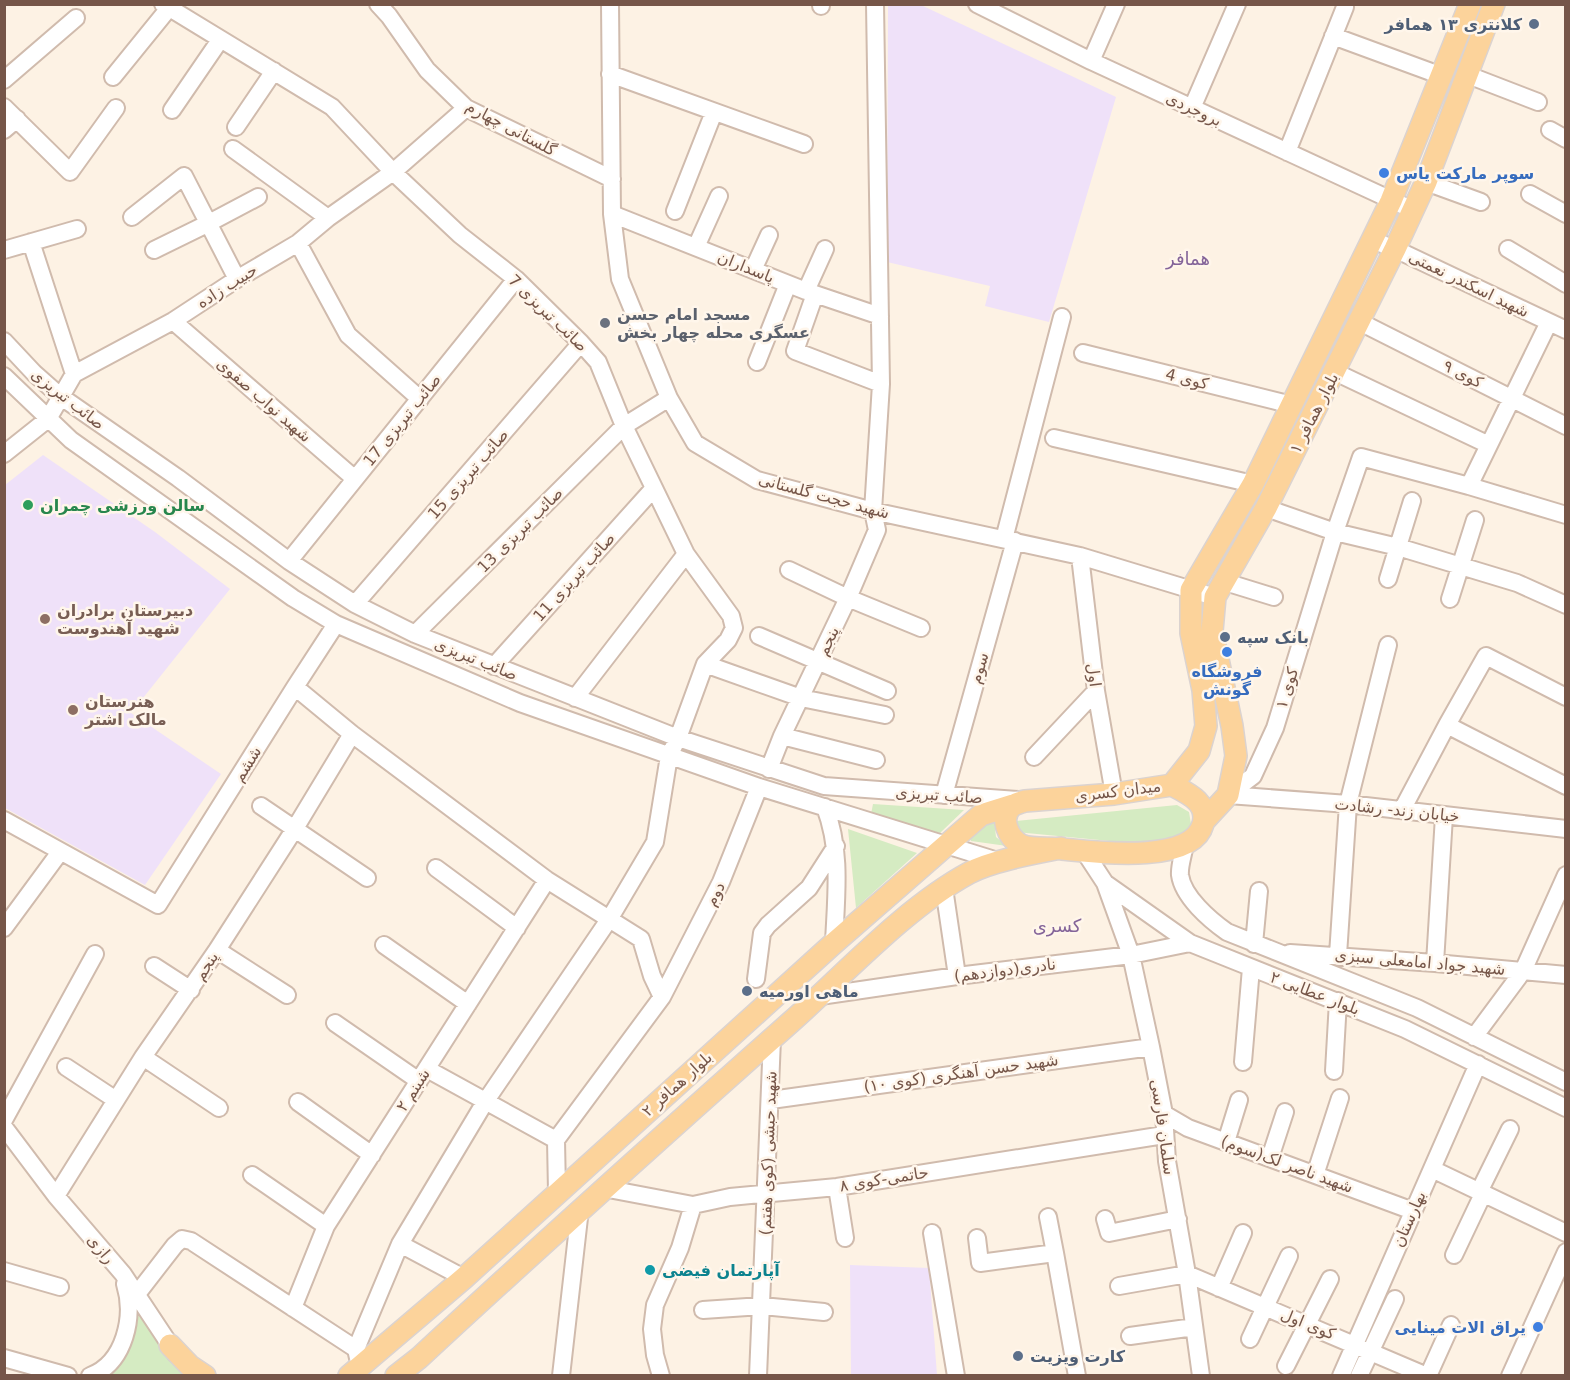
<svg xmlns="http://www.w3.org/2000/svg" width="1570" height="1380" font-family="'DejaVu Sans',Vazirmatn,sans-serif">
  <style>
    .education { fill: #efe1f9 }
    .green { fill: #d5ebc2 }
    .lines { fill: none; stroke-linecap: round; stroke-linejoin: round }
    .minor-casing { stroke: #d0bbad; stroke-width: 20 }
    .major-casing { stroke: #dbd3d0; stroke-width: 24 }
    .minor { stroke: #fff; stroke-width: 16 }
    .major { stroke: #fcd39b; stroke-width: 21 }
    .service-dot { fill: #5c6f8a; stroke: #fff6eb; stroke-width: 2 }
    .shop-dot { fill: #3f7fe0; stroke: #fff6eb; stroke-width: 2 }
    .worship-dot { fill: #6b7280; stroke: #fff6eb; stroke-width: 2 }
    .leisure-dot { fill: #2e9e5b; stroke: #fff6eb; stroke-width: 2 }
    .education-dot { fill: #8d6e63; stroke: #fff6eb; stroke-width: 2 }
    .culture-dot { fill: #0f9aa8; stroke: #fff6eb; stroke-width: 2 }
    .labels { text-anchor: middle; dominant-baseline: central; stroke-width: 5; stroke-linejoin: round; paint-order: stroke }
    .service-label { font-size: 16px; font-weight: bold; fill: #4e5e75; stroke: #fff6eb; text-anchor: start }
    .street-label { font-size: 16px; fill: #765649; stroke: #fff6eb }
    .shop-label { font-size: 16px; font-weight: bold; fill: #366cbe; stroke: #fff6eb; text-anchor: start }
    .worship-label { font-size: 16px; font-weight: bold; fill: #5b616d; stroke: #fff6eb; text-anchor: start }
    .leisure-label { font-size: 16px; font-weight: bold; fill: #27864d; stroke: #fff6eb; text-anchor: start }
    .education-label { font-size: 16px; font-weight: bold; fill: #785e54; stroke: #fff6eb; text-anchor: start }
    .culture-label { font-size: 16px; font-weight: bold; fill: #0d838f; stroke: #fff6eb; text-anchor: start }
    .neighbourhood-label { font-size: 18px; fill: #846499; stroke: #fff6eb }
  </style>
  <rect width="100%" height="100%" fill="#fdf2e4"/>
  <path class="education" d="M888,5H921L1116,97L1049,322L985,306L990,286L887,262Z
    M43,455L155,532L230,589L131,713L221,774L145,885L5,808V485Z
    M850,1265L929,1268L937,1375H851Z"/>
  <path class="green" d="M873,804L964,810L940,833L871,814Z
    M1177,805L1189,812L1191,824L1186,834L1166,842L1110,841L1015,832V821Z
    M994,819L996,837L1007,846L971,841L969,834Z
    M848,829L917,853L856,908Z
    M137,1301L184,1375L108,1376L129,1342Z"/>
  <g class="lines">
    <defs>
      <path id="minor" d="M163,4L332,107L393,172L460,235L516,279L581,343L598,362L624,426L686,554L731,616L734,628L728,640L705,664L678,738L669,756L655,842L610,918L485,1102L400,1244L356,1349
        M378,4L389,16L427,70L466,108L612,179
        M610,4L612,214L620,279L669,398L695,443L757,480L873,511L1080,556L1215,597
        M977,4L1091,61L1413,210
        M821,6V4
        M1333,36L1442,76
        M1091,61L1116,4
        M610,74L804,144
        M1468,75L1538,102
        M113,77L169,8
        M4,80L76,18
        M4,107L70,172L116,108
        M1192,108L1237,4
        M172,110L220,40
        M236,127L274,71
        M4,130L17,119
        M1550,130L1566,139
        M233,149L328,218
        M1287,152L1345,7
        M1426,182L1481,202
        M1530,194L1566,214
        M675,211L714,112
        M612,214L806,291L880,316
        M132,217L184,176L237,279
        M1372,240L1395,249L1566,330
        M31,242L74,374
        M298,243L348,335L420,399
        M696,247L719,196
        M1508,249L1566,284
        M4,250L77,229
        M154,250L207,224L258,197
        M753,270L769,235
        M806,291L825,249
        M815,294L795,351L881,384
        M173,321L355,479
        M1360,322L1566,426
        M4,341L34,373L60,396L178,478L289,561L355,604L415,634L678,738L824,786L1018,800
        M1083,353L1292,405
        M757,362L788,284
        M1335,372L1489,445
        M4,376L71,440L293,598L336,624L520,703L759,787L1001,862
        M1054,438L1253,484
        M4,454L48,419L74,374L173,321L237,279L298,243L328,218L393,172L466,108
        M1469,486L1549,322
        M1266,508L1335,532L1398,547L1517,583L1566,605
        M1004,539L1062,317
        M1080,556L1096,691L1114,794
        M289,561L516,279
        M789,570L848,598L921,628
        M1388,579L1412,501
        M1222,581L1274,597
        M1450,599L1475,520
        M355,604L581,343
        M415,634L624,426L669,398
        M759,636L887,691
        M705,664L801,698L885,715
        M494,666L654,488
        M295,687L352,734L547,880L641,939L652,976L662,997
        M575,698L686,554
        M1447,725L1566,786
        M782,736L876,760
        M1034,757L1096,691
        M769,769L782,736L848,598L877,530L873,511L881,384L875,4
        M944,795L1015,541
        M1228,795L1253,776L1275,728L1335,532L1361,457L1469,486L1566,515
        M1228,795L1348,804L1566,829
        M261,806L367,878
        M825,807C842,852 836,896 834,943
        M1402,810L1447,725L1486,656L1566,697
        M4,820L158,905L295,687L336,624
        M1185,843C1184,853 1179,866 1180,875C1183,897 1210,920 1227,932L1417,1008L1566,1082
        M1084,851L1105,883L1190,943L1405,1029L1566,1108
        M436,868L517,928
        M1105,883L1131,955L1151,1047L1164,1114L1167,1161L1187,1274L1201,1376
        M944,888L957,976
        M4,928L60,852
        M1254,944L1259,891
        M384,945L468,1004
        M217,950L287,995
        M1290,953L1435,963L1566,975
        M1338,955L1348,804L1388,645
        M1435,963L1444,816
        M154,966L191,990
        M756,979L762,933L768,925L809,888L836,846
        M820,996L957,976L1131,955L1190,943
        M335,1023L419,1081
        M1474,1037L1523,971L1566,875
        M143,1057L219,1108
        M1243,1062L1251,968
        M66,1067L116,1100
        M427,1069L556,1140
        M1334,1071L1338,1001
        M771,1100L1151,1047
        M298,1102L372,1155
        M1164,1114L1188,1128L1413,1211
        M4,1120L95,954
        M4,1127L56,1196L123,1274L176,1354
        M1226,1142L1239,1100
        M1270,1158L1285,1112
        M1432,1169L1566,1233
        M252,1175L326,1226
        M1315,1175L1340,1098
        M837,1187L845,1238
        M603,1188L693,1205L730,1197L837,1187L1164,1135
        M557,1192L556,1140L662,997L721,882L759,787
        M1479,1192L1510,1129
        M56,1196L143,1057L217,950L294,830L352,734
        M1048,1217L1055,1253
        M1105,1219L1109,1233L1178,1219
        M932,1233L956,1376
        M977,1238L980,1263L1055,1253L1077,1376
        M400,1244L464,1278
        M1454,1255L1483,1194
        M4,1271L60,1287
        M1119,1286L1187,1274L1427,1376
        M1219,1288L1243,1233
        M137,1294L175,1245L182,1239L191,1241L356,1349L358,1358
        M293,1308L326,1226L547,880
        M703,1310L762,1306L824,1312
        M1130,1336L1194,1327
        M1250,1339L1289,1256
        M4,1358L68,1376
        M1286,1366L1330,1279
        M90,1376C125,1363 135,1316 125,1284
        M561,1376L580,1209
        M661,1376L655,1355L652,1329L655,1305L680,1248L693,1205
        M758,1376L772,1039
        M1341,1376L1478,1064
        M1359,1376L1395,1299
        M1428,1376L1451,1325
        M1510,1376L1566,1252"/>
      <path id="major" d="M1172,785L1199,751L1206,726L1203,690L1191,633V590L1253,484L1372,240L1391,201L1470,4
        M1172,785C1187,793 1209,802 1203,824C1192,865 1094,852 1062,849C1050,847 1032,850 1021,845C1008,838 999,817 1012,806C1015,804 1021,802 1025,801L1114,794Z
        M1204,821L1228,795L1236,756L1232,726L1212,631L1215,597L1266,508L1395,249L1426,182L1494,4
        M170,1345L190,1366L205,1376
        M349,1376L464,1278L834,943L981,815L1013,805
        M396,1376L419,1358C542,1244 667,1132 792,1021C847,972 905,908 969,873C991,861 1035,853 1061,848"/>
    </defs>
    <use href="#minor" class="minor-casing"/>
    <use href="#major" class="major-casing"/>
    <use href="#minor" class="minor"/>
    <use href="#major" class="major"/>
  </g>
  <g class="service-dot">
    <circle cx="1534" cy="24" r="6"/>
    <circle cx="1225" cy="637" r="6"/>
    <circle cx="747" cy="991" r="6"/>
    <circle cx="1018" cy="1356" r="6"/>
  </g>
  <g class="shop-dot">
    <circle cx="1384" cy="173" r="6"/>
    <circle cx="1227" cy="652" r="6"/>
    <circle cx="1538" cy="1327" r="6"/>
  </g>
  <circle class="worship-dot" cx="605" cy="323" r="6"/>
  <circle class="leisure-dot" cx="28" cy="505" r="6"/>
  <g class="education-dot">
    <circle cx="45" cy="619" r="6"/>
    <circle cx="73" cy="710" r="6"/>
  </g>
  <circle class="culture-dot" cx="650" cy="1270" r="6"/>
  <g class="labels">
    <g class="service-label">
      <text x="1522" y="24" text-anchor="end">کلانتری ۱۳ همافر</text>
      <text x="1237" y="637">بانک سپه</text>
      <text x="759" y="991">ماهی اورمیه</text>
      <text x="1030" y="1356">کارت ویزیت</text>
    </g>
    <g class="street-label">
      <text transform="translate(1194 109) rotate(25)">بروجردی</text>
      <text transform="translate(511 128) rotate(28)">گلستانی چهارم</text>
      <text transform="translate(746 267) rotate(22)">پاسداران</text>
      <text transform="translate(1469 284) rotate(26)">شهید اسکندر نعمتی</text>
      <text transform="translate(227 286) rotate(-32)">حبیب زاده</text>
      <text transform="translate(548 313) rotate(44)">صائب تبریزی 7</text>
      <text transform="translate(1463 374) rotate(27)">کوی ۹</text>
      <text transform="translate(1187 379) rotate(14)">کوی 4</text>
      <text transform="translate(68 399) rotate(38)">صائب تبریزی</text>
      <text transform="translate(264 400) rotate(41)">شهید نواب صفوی</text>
      <text transform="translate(1314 413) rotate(-63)">بلوار همافر ۱</text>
      <text transform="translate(402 420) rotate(-51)">صائب تبریزی 17</text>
      <text transform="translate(468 474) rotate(-49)">صائب تبریزی 15</text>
      <text transform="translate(824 496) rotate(15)">شهید حجت گلستانی</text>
      <text transform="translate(520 530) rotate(-45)">صائب تبریزی 13</text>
      <text transform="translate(574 577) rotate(-48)">صائب تبریزی 11</text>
      <text transform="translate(828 641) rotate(-65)">پنجم</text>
      <text transform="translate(476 659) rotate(22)">صائب تبریزی</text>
      <text transform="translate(979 668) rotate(-74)">سوم</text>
      <text transform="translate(1094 675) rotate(83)">اول</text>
      <text transform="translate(1287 688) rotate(-73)">کوی ۱</text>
      <text transform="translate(247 764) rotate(-58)">ششم</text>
      <text transform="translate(1118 791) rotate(-7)">میدان کسری</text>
      <text transform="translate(939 795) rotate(4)">صائب تبریزی</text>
      <text transform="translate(1397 810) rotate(6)">خیابان زند- رشادت</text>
      <text transform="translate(715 894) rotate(-64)">دوم</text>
      <text transform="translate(1420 962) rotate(5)">شهید جواد امامعلی سبزی</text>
      <text transform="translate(206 966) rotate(-57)">پنجم</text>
      <text transform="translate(1005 970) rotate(-7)">نادری(دوازدهم)</text>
      <text transform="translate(1315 993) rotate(21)">بلوار عطایی ۲</text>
      <text transform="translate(961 1073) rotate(-8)">شهید حسن آهنگری (کوی ۱۰)</text>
      <text transform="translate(677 1084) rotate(-42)">بلوار همافر ۲</text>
      <text transform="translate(413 1090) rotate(-57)">شبنم ۲</text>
      <text transform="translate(1163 1127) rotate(82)">سلمان فارسی</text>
      <text transform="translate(768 1153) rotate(-88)">شهید حبشی (کوی هفتم)</text>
      <text transform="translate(1287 1164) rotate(20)">شهید ناصر لک(سوم)</text>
      <text transform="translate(884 1179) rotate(-9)">حاتمی-کوی ۸</text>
      <text transform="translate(1409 1219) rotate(-66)">بهارستان</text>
      <text transform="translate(101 1249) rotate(50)">رازی</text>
      <text transform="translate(1308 1324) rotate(22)">کوی اول</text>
    </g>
    <g class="shop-label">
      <text x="1396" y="173">سوپر مارکت یاس</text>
      <text x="1227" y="671" text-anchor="middle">فروشگاه<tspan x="1227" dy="18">گونش</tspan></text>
      <text x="1526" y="1327" text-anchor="end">یراق الات مینایی</text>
    </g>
    <g class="worship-label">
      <text x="617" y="314">مسجد امام حسن<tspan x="617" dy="18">عسگری محله چهار بخش</tspan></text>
    </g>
    <g class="leisure-label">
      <text x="40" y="505">سالن ورزشی چمران</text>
    </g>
    <g class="education-label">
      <text x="57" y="610">دبیرستان برادران<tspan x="57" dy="18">شهید آهندوست</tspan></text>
      <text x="85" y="701">هنرستان<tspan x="85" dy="18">مالک اشتر</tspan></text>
    </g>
    <g class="culture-label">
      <text x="662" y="1270">آپارتمان فیضی</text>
    </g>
    <g class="neighbourhood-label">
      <text x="1188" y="258">همافر</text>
      <text x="1057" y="925">کسری</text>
    </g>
  </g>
  <rect width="1570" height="1380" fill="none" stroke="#765649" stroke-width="12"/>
</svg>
